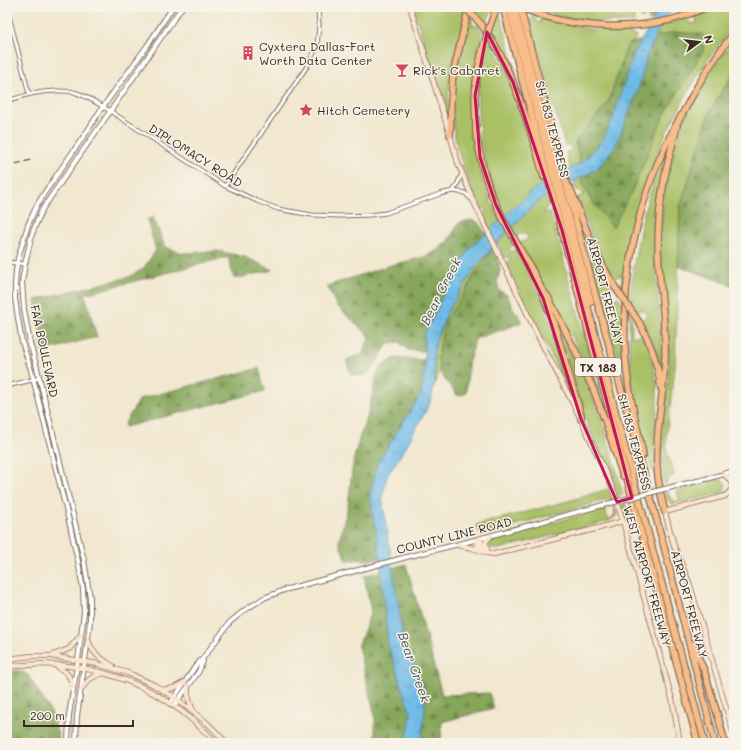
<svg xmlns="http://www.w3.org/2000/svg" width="741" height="750" font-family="Mali,sans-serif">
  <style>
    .grass { fill: #a9c065; stroke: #727542 }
    .forest { fill: url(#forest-firs); stroke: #60683c }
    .water { fill: url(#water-ripples); stroke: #547283 }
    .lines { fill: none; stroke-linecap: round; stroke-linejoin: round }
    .minor-casing { stroke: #7b6c5c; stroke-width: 5 }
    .tertiary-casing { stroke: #7b6c5c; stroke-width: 6 }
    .secondary-casing { stroke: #7b6c5c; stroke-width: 6 }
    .motorway-casing { stroke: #7b6c5c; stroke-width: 8 }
    .minor { stroke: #fff; stroke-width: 3 }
    .tertiary { stroke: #fff; stroke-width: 4 }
    .secondary { stroke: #fce5d0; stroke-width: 4.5 }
    .motorway { stroke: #f8bd89; stroke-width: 5.5 }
    .rail { stroke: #3b2a1e; stroke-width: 1; stroke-dasharray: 6 3; stroke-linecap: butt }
    .tertiary-bridge-casing { stroke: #7b6c5c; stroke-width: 6; stroke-linecap: butt }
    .motorway-bridge-casing { stroke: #7b6c5c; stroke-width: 8; stroke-linecap: butt }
    .tertiary-bridge { stroke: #fff; stroke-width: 4 }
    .motorway-bridge { stroke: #f8bd89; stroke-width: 5.5 }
    .marked { fill: none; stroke: #c2185b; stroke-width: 3; stroke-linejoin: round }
    .labels { text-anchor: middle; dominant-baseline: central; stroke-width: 3; stroke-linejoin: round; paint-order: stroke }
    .shield { fill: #f7f3e8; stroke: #73665b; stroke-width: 1 }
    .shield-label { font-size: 11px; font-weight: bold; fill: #3b2a1e }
    .poi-label { font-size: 12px; fill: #3b2a1e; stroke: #f7f3e8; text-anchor: start }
    .street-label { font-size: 12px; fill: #3b2a1e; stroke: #f7f3e8 }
    .water-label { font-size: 13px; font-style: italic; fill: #4a565b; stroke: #f7f3e8 }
  </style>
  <defs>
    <pattern id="forest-firs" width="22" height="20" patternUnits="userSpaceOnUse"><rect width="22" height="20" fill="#86a65a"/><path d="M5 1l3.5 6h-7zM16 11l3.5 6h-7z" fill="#6f874a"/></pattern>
    <pattern id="water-ripples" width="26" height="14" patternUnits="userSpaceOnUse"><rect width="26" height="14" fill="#6ebbe8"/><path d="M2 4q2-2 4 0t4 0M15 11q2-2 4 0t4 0" fill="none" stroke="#5c98bb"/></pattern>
  </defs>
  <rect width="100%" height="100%" fill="#f7f3e8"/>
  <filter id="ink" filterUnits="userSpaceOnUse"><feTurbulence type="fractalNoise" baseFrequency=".025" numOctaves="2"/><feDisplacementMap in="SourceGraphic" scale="8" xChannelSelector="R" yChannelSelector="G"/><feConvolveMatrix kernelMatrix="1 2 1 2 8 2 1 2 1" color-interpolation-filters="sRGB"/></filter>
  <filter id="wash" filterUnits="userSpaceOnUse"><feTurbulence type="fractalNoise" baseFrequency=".012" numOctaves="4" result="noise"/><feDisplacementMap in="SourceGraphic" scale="16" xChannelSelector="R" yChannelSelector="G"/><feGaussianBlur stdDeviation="0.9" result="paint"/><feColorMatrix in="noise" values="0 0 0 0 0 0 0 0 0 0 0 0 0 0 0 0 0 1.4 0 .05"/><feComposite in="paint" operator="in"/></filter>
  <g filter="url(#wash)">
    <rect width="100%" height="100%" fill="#f2e7cf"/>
    <path class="grass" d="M413,7H459L463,8L466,11L450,78L448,97V119H447Z
      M471,7H493L485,26L471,9Z
      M535,7H647L644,12L643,19C641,16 638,14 634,14V22H604L591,21L567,18L540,11V7Z
      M718,7H734V26L708,59L688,92L666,133L645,186L630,243L625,275L623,296L621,293L622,279L620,275L612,280L593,240L578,197L584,195L581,191L576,190L574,181L582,177V182L664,115L703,51L675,32L655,37L661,25L687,19C689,23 692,24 697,23L695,16Z
      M499,10L519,85L518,86C511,67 502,49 490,32Z
      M469,15L473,18L472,25L479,26L478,29H480L483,32C468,86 468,140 487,193C491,202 496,211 500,221L490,229L484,216L486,209L485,208L481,210C462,170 447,129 454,84C455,75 457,67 459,60C462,45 466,30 469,15Z
      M534,17L538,23L540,24L541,18L590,29V30H615L630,29L631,35L636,36L634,42L628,44L608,103L575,142L579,155L580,163L570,169L566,153L572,149L570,145L565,146L544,73L545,72L534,35L530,19Z
      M734,40V72L710,111L680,207L675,368L666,437L667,454L673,470L674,475L668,478L666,484H664C663,468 661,452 662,436C663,413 668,390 669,367C670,328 662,289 661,249C660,198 671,143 695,98C706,77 720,58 734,40Z
      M491,42L506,69L530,137L537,162L534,164L536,169L539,168L543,184L534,189L505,216C479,162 469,101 487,43Z
      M671,139C664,170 655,202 655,235C655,277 661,320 662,363L660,364L652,341L641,320L648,315C644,309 642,310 636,311L635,308L631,307L629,305C633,268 638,231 649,196C655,177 663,158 671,139Z
      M546,196L549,207L546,208L544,212L545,213L550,212L561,251L601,397L584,360L520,243L528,239L527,235L521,233L517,237L512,228L542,198Z
      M582,222L596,259L612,289L604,295C607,301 613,300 618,297L622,302V365L620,364L587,245Z
      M507,233L513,244L509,249L510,252H511L516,249C527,270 539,291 547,313C557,339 563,366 571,393L570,394L507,266L506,263L510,260V258L507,257H504L497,243Z
      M492,249L477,271L458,303L441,339L438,358L440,371L435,383L434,356L435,343L448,311L478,264Z
      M629,312L632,315V337L643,334L650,351L657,383V412L654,439L655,470L652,471C644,440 634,409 631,377C629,356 629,334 629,312Z
      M558,326L559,327C572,353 586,380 597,407C608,436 615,466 623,495L618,497L614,484L610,475L609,474L612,477L614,476L612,468L607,469L583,414Z
      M719,479L722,480L726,484L724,490L721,493L674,504C668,503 667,498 665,493L668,492C670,498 671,501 678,502L679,500L677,490Z
      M608,489L617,514L615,517L609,521L499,549H495L491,548L489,544L491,540L498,537L605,509L608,519H610L614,516L615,511L610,499L485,533C479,533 478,531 476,525L568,501Z
      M625,503L632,528H629L621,505Z"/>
    <path class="forest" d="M651,7H660L653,20H648Z
      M675,32L703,34V51L664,115L631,193L613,227L590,199L582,182L579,155L575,142L608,103L628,44Z
      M734,72V286L678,266L680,207L710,111Z
      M153,217L165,247L183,253L218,251L245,257L273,270L234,279L228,257L85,294L97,337L43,351L35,300L129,277L143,269L156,250L147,220Z
      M470,220L478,222L486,234L470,248L425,334L424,351L408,350L399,342L388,343L373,369L366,375H351L346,360L362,354L370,337L337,306L327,286L391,265L424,257L439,249L449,239L459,223Z
      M492,249L499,263L500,271L497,281L499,290L507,295L513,308L519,316L521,322C506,330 491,332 475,339L470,359L468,363V374L466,393L459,396L455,393L450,385L445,380L440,371L438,358L441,339L445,321L467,289L477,271Z
      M395,358L425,360V369L421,394L377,464L380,558L370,560H346L339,542L348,505L353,462L360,436L368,415L376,377L381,367Z
      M259,368L265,391L125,427V423L140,399Z
      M406,564L419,610L442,695L489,693L494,708L442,722L441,743H375V716L358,647L371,612L364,576Z
      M18,670L28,675L52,714L60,743H7V673Z"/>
    <path class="water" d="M660,7H677L667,15L658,30L646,58L639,87L617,143L607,157L597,169L542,198L504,235L478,264L448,311L435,343L434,356L435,383L430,403L404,450L387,476L382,497L404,645L424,689L425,705L422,737L420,743H406L411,715L388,644L379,548L373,515L370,495L377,464L421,394L425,368L424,335L450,281L470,248L534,189L584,161L603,140L613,118L634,54Z"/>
  </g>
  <g filter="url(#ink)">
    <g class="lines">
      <defs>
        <path id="minor" d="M7,8L29,94
          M7,101C26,95 42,90 62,91C66,91 71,91 74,92C87,96 99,104 110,111L225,186L257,201L278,209L312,215L340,216L370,215L386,213L440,194L453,191L465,193L471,199
          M225,186L308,65L317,46L319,26L318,7
          M453,191L457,185L462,173
          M7,262L25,264
          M7,386L40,378"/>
        <path id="tertiary" d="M676,486L710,478L734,471
          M170,704L195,667L203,658L230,622L245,610L264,598L284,590L414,555L467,542L603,505
          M174,706L199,671L203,661
          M68,743L69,715L78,660L84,612L83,589L78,561L69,521L31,370L22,342L17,312L15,298V285L16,271L18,258L28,225L37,205L45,192L86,133L100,111L147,46L173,7
          M76,743L77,716L88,639L90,620V598L84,560L36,364L30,343L24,309L22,282L25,264L32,234L36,224L43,208L100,126L182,7"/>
        <path id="secondary" d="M410,7L450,135L458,163L473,200L538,336L581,419L613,489L623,521L673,703L680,743
          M724,474C733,482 736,488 725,496L665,512L674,546L690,585L734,735
          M480,539L483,548L486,552
          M476,540L479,550L482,551
          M458,545L472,548L488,553L494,554L599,528L623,521
          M488,553L486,545V541L491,536
          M88,639C92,654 100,658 113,666
          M53,655L69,649L81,635
          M7,659L32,656H51L98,664L128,673L154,685L174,697L206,722L227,743
          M56,666C67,672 70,675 73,687
          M7,667C71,657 140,676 190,718C199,726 208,734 216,743
          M188,686C187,695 189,702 193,710
          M81,690C88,679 91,677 104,673
          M162,690L174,688L185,682"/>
        <path id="motorway" d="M503,7L634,505L698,743
          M509,7L621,433L705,743
          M514,7L591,302
          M520,7L593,286L663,543L715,743
          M520,7C567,28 621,31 670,20C683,17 695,12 707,7
          M480,23C502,52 512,78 524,112C531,133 538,155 544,177
          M476,83L475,96L476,133L483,169L491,194L503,219L532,270L541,288L548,297L577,354L594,391L605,421L623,476
          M450,135L451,100L453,74L469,7
          M570,188L573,195C585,227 597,259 615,287
          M542,292L556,330L581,415V419
          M639,322C651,343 658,364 661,388
          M643,455C637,424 628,394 626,363C621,303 630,240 650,183C659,157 671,133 685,109C699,82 715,56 734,33
          M665,512C661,497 658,482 657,467C655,431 664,394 665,358C666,322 659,285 658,249C658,225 660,200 665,176C668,160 673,143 677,126
          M692,643L704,670L719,720L725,743"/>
      </defs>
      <use href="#minor" class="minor-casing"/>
      <use href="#tertiary" class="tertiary-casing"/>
      <use href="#secondary" class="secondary-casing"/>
      <use href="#motorway" class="motorway-casing"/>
      <use href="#minor" class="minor"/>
      <use href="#tertiary" class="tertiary"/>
      <use href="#secondary" class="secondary"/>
      <use href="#motorway" class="motorway"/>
      <path class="rail" d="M7,166L31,160"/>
      <defs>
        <path id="tertiary-bridge" d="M603,505L676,486"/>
        <path id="motorway-bridge" d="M465,7L480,23
          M476,83C479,56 487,32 497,7
          M615,287L639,322"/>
      </defs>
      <use href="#tertiary-bridge" class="tertiary-bridge-casing"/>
      <use href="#motorway-bridge" class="motorway-bridge-casing"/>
      <use href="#tertiary-bridge" class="tertiary-bridge"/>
      <use href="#motorway-bridge" class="motorway-bridge"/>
    </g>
  </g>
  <path class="marked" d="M487,32L513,82L562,230L632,498L617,502L581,419L543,298L496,205L480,157L475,96Z"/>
  <defs>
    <symbol id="building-bare" viewBox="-9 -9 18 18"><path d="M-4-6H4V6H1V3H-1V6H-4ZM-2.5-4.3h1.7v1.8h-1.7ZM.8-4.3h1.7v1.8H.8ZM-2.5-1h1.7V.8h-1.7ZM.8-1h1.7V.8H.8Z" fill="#d1495b" stroke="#f7f3e8" stroke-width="2.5" paint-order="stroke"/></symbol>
    <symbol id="bar-bare" viewBox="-9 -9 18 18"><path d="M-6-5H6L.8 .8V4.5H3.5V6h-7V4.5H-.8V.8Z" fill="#d1495b" stroke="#f7f3e8" stroke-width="2.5" paint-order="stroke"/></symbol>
    <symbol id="sight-bare" viewBox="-9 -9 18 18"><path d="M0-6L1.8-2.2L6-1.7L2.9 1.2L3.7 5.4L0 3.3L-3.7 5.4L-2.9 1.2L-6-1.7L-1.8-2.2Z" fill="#d1495b" stroke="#f7f3e8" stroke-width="2.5" paint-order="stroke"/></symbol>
  </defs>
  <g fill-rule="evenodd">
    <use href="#building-bare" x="238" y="43" width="20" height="20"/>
    <use href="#bar-bare" x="392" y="60" width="20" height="20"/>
    <use href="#sight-bare" x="296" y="100" width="20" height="20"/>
  </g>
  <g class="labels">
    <rect class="shield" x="575" y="358" width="46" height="18" rx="3"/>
    <g class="shield-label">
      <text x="598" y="367">TX 183</text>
    </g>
    <g class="poi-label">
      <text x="259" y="46">Cyxtera Dallas-Fort<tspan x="259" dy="14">Worth Data Center</tspan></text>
      <text x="413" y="70">Rick's Cabaret</text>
      <text x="317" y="110">Hitch Cemetery</text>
    </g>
    <g class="street-label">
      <text transform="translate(553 129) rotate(75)">SH 183 TEXPRESS</text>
      <text transform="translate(196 155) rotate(32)">DIPLOMACY ROAD</text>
      <text transform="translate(606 291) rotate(75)">AIRPORT FREEWAY</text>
      <text transform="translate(45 351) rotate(78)">FAA BOULEVARD</text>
      <text transform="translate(635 442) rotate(75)">SH 183 TEXPRESS</text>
      <text transform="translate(454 535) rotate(-14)">COUNTY LINE ROAD</text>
      <text transform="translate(648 576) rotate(74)">WEST AIRPORT FREEWAY</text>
      <text transform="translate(690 604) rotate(75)">AIRPORT FREEWAY</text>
    </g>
    <g class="water-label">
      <text transform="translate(440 291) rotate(-63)">Bear Creek</text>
      <text transform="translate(415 667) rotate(71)">Bear Creek</text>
    </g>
  </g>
  <rect width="741" height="750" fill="none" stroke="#f7f3e8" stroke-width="24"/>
  <g transform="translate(699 42) rotate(75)" stroke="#f7f3e8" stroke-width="3" paint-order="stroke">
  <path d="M0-3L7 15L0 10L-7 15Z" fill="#3b2a1e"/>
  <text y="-6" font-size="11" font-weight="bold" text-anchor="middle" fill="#3b2a1e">N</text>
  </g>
  <path d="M24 720v6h109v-6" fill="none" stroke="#3b2a1e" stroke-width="2"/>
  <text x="30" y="720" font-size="12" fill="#3b2a1e" stroke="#f7f3e8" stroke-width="3" paint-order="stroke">200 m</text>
</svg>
